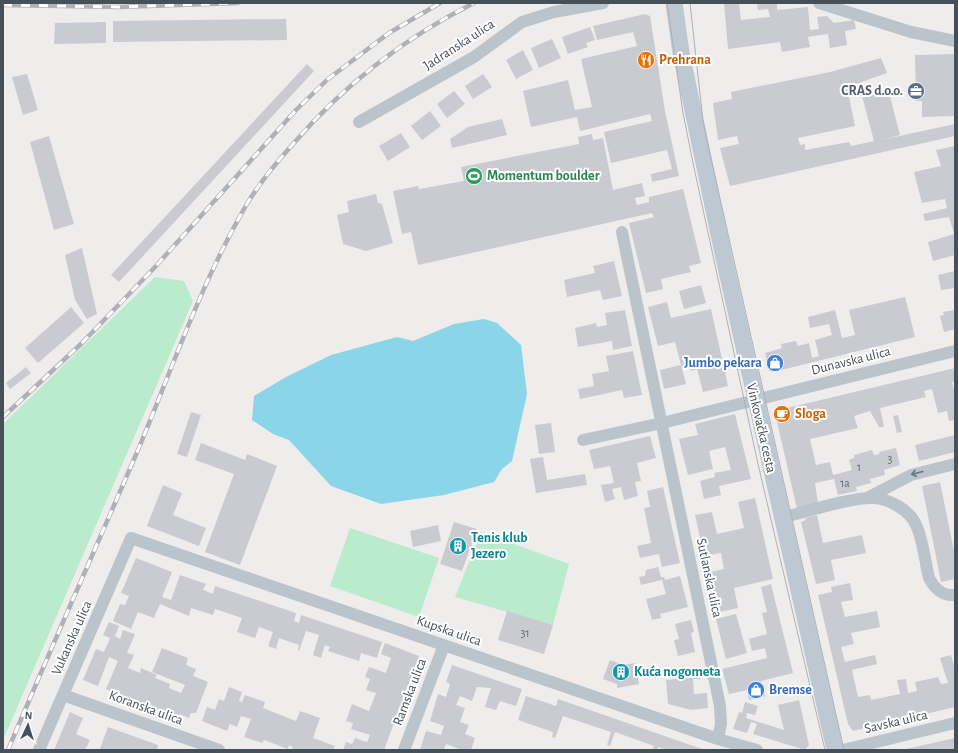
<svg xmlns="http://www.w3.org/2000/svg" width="958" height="753" font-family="'Alegreya Sans',sans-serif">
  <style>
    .green { fill: #bbebcd }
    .water { fill: #8ad5e7 }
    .building { fill: #c9cbd1 }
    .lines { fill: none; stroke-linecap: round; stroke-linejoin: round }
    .minor { stroke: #bbc4cb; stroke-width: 12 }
    .secondary { stroke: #bdc8d2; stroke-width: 17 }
    .tram { stroke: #aeb1b6; stroke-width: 1 }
    .rail-casing { stroke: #aeb1b6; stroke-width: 4.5 }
    .rail { stroke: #fff; stroke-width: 3; stroke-dasharray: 9; stroke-linecap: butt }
    .oneway { stroke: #68737a }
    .labels { text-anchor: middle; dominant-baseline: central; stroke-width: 4; stroke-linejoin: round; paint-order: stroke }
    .number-label { font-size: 12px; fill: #666f76 }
    .street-label { font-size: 14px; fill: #455058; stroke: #fff }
    .food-label { font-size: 14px; font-weight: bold; fill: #c56008; stroke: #fff; text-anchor: start }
    .service-label { font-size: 14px; font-weight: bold; fill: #4e5e75; stroke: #fff; text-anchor: end }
    .leisure-label { font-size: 14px; font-weight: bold; fill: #27864d; stroke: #fff; text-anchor: start }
    .shop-label { font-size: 14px; font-weight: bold; fill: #366cbe; stroke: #fff; text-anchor: end }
    .culture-label { font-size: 14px; font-weight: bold; fill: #0d838f; stroke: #fff; text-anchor: start }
  </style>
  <rect width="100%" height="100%" fill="#efecec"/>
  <path class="green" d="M155,277L184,281L193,301L3,740V424Z
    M350,528L439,558L419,617L330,586Z
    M481,532L569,564L553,625L455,597Z"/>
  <path class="water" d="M484,319L497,323L521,345L527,394L512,461L502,469L494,482L444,495L381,504L331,486L289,440L273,434L252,420L254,396L286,377L331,355L397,337L413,341L454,324Z"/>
  <path class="building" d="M724,3H739L741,20L770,17L768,9L758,10L757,3H777V10L808,7L810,30L819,29L817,17L827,16L834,23L854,20L856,29L845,31L847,45L830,48L828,34L808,37L810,47L782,52L780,42L728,49Z
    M645,14L650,16L665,111L679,176L652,182L651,174L672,169L667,150L611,163L604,132L652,121L650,114L580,131L577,117L531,127L523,91L568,80L575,110L592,107L581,59L637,46L633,32L597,40L593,26Z
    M286,19L287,40L113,42V21Z
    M106,22V43L54,44L55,23Z
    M590,27L595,40L586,43L588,47L568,54L562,37Z
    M552,39L561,58L539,68L531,48Z
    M523,50L533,70L516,79L506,60Z
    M955,54V116L922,117V101H916L915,55Z
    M881,58L887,73L847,87L855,126L798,138L800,145L805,144V150L849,142L851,146L874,141L862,96L888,89L900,135L881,140L955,124V136L730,186L720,148L739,144L737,136L718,140L713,103L732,99L731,92L830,72Z
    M307,64L314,71L119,282L111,275Z
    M27,74L38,110L23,115L12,77Z
    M483,74L492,87L473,99L465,86Z
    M454,91L465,104L447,118L437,104Z
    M430,111L441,126L422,140L411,126Z
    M502,119L507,135L452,148L450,139L468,127Z
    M401,133L410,147L388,161L379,146Z
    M592,134L593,140L603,138L613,190L642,183L645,196L635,198L637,205L649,202V197L683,189L701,263L689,266L691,272L661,279L663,289L646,293L629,223L654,217L652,213L418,265L411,232L402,234L393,191L418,186L419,189L464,181L461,167L579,144L578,137Z
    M49,136L74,224L54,230L30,142Z
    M955,146V255L933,261L928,242L954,234L949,217L925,221L923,214L947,208L945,199L922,203L914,172L941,166L936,150Z
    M376,194L378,203L382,204L393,243L366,251L343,244L337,215L349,212L347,201Z
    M82,248L97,314L87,319L75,300L65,255Z
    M614,261L622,296L603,300L600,290L567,297L564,280L595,273L593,266Z
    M955,271V288L941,290L938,275Z
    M701,285L706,303L684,309L679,291Z
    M905,297L915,337L773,372L769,371L765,353L782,348L781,344L796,341L798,346L809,343L812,358L819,356L815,340L832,335L829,324L810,328L808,317L835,310L842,338L855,335L849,310Z
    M667,302L671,318L711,309L728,386L703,392L697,369L691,371L690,366L682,368L686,384L664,389L660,370L681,365L675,342L658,346L648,307Z
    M71,307L84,323L38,363L25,348Z
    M625,310L632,346L613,350L612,341L578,347L575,328L596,323L597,327L607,325L605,313Z
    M955,310V329L944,332L940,316L944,315L943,312Z
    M633,351L642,395L624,398L622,390L580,399L578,389L594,386L592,374L609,371L606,356Z
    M26,367L31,373L10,389L6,383Z
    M955,368V382H952L955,394V420L949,421L947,411L938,413L932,389L924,391L926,397L880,408L884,427H879L870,411L854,416L858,428L810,439L816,465L830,462L833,475L852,470L849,460L854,458V455L872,450L874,455L880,454L879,452L896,448L900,465L884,470L885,475L870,479L871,483L856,487L857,491L838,495L834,479L815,483L818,503L797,509L775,413L779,410Z
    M191,412L201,415L187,457L177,454Z
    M735,414L751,479L719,486L721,495L704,499L700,481L715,477L714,473L731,470L725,447L709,451L713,469L688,475L679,439L698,435L695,424Z
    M898,415L902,432L897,433L893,416Z
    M551,423L555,452L539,454L535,425Z
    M955,435V452L919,461L915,445Z
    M650,436L656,458L637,463L641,481L635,482L638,496L624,500L621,487L612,489L615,499L605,502L601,485L614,483L610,466L594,469L589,450Z
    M201,443L245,460L247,454L277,466L240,565L205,552L234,474L195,460Z
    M543,457L547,480L585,474L587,485L536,493L530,459Z
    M940,482L955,556V579L941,582L922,486Z
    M163,485L182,493L173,515L206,528L199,546L147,526Z
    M663,487L680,563L662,567L659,554L640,558L637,546L651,543L644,508L650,507L647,491Z
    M755,498L773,579L734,588L738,608L715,613L706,573L724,569L721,553L704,556L695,515L712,512L717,534L744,528L738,502Z
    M817,515L823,543L862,535L866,553L831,560L835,580L816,584L801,522L806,520L805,518Z
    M454,522L477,529L462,571L440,564Z
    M438,525L441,541L413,547L410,531Z
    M136,558L172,572L162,597L171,600L180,575L206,584L203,590L213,594L215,586L296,613L294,621L299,623L301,615L382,642L377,658L361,653L359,661L328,651L330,647L325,645L321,658L313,655L319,635L306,631L299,651L298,650L299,645L279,638L276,649L268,646L273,632L259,627L255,638L237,632L242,618L215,609L213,615L191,608L189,616L160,604L154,618L138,612L131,629L113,621L120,604L125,605L129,596L121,593Z
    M658,567L661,577H664L665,580L680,576L688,607L660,614L661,618L652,620L646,599L666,594L662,580L641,585L639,577L645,576L646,570Z
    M850,583L853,600L841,602L845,617L877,611L880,627L851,633L854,644L841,647L845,662L875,655L877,664L852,670L858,697L870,695L871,700L900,694L897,680L906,679L908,693L917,691L915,682L938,677L941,684L948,683L940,658L951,655L955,670V707L853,731L848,724L818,595L832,592L831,587Z
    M771,584L793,673L761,681L765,696L749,700L747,690L729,694L722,669L767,658L765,648L752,651L749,639L767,634L762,613L767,612L761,587Z
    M507,611L553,625L544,654L498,640Z
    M736,614L747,653L726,659L716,619Z
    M691,620L694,632L691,633L695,652L678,656L674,640L679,639L675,624Z
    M109,622L119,626L115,636L120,639L123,630L135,634L127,653L134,655L128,668L140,673L141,668L157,675L155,678L170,684L169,688L181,693L185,685L152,672L162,648L188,658L186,665L196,669L193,676L208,682L196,713H191L189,718L179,714L177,718L106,689L118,661L109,657L98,686L83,680L96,649L104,652L110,638L103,635Z
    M385,643L419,656L384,750H343L346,742L352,744L355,738L367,742L370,735L351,729L353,723L346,721L352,704L369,711L376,693L366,690L370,679L365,677L369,667L386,673L391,658L381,654Z
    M610,660L624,665L635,663L639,684L617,688V684L603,679Z
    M452,665L522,689L516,706L500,701L496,710L485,707L491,688L477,687L472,701L460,696L456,705L465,708L460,722L469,725L465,734L475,738L471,750H462L446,744L444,750H420L426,731L441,735L444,726L430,721L438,694L446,697L450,684L446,682Z
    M700,667L701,679H693L694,694L707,693L708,708L691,710L668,704L666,680L687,678L686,668Z
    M229,687L242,692L239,701L242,702L245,695L265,702L263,708L296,721L300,711L320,718L313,738L335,746L333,750H292L293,747L289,745L288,749L264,740L262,743L244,737L251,719L241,716L237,727L230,724L227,731L202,721L207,707L215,710L219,699L224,701Z
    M526,696L556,706L558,699L705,750H667L658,747V750H652L654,746L615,732L610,746L607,745L611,732L563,716L555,738L552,737L553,732L518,720Z
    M799,700L809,745L805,750L753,734L757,724L751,722L747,733L733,729L739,712L742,713L745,702L758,706L755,715L747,713L746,718L784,730L778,705Z
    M70,712L83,718L76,734L90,740L85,750H54Z
    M108,727L158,745L157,750L100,749Z
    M955,738V750H906V749Z"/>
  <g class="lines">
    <path class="minor" d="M819,3L911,32L955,41
      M359,122L474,57L522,22L554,12L603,3
      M622,232L720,706L721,724L718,739
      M583,440L662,423L955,351
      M867,498L911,475L955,464
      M781,518C805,512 851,497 874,498C889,499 910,510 916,525C923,539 925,562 929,578C935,589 942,596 955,595
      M63,695L219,750
      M39,750L131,538L718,739L757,750
      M404,750L444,645
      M843,750L955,723"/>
    <path class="secondary" d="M674,3L681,53L724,258L835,750"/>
    <path class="tram" d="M667,3L683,113L693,163L758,464L825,750
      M690,3L703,121L708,145L844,750"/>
    <defs>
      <path id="rail" d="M3,5L119,7L238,3
        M3,417L82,343L156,266L296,110L328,79L389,33L440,3
        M8,750C50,650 95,550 138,450C172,369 200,286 244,209C257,186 275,164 293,144C344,85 404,38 474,3"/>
    </defs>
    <use href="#rail" class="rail-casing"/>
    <use href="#rail" class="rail"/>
  </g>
  <defs><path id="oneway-shaft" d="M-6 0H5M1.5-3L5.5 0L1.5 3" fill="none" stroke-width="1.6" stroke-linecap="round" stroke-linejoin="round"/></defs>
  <use class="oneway" href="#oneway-shaft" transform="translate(917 473) rotate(166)"/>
  <defs>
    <symbol id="restaurant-disc" viewBox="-11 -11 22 22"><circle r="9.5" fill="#e8710a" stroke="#fff"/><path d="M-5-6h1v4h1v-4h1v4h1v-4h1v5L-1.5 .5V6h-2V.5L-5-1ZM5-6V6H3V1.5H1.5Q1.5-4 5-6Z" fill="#fff"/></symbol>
    <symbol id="office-disc" viewBox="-11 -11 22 22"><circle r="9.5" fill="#5c6f8a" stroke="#fff"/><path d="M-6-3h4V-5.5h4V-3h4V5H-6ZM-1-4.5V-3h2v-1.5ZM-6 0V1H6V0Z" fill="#fff"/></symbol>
    <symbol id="stadium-disc" viewBox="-11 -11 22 22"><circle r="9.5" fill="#2e9e5b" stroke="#fff"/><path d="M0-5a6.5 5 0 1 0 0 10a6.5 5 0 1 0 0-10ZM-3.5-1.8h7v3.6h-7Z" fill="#fff"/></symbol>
    <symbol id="shop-disc" viewBox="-11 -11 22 22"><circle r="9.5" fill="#3f7fe0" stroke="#fff"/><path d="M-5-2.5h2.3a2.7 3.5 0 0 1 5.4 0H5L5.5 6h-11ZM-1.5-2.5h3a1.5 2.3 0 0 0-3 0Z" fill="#fff"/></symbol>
    <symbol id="cafe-disc" viewBox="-11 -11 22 22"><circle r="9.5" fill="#e8710a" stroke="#fff"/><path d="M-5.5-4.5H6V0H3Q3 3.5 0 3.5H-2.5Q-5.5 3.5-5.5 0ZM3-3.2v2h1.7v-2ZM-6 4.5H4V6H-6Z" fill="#fff"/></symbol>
    <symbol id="building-disc" viewBox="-11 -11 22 22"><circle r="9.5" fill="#0f9aa8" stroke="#fff"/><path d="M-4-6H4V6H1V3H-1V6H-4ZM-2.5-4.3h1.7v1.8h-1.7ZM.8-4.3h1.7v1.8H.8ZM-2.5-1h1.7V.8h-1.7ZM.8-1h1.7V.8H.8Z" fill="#fff"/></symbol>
  </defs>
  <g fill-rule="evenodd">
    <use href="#restaurant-disc" x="636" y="50" width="20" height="20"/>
    <use href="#office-disc" x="906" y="81" width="20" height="20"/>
    <use href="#stadium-disc" x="464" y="166" width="20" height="20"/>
    <use href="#shop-disc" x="765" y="353" width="20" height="20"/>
    <use href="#cafe-disc" x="772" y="404" width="20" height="20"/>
    <use href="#building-disc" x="448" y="536" width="20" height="20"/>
    <use href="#building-disc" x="611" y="662" width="20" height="20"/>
    <use href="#shop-disc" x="746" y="680" width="20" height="20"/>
  </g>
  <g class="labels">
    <g class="number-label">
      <text x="890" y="459">3</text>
      <text x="859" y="467">1</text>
      <text x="845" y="483">1a</text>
      <text x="525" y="633">31</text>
    </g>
    <g class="street-label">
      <text transform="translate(459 45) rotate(-33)">Jadranska ulica</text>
      <text transform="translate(851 361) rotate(-14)">Dunavska ulica</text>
      <text transform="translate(761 428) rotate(77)">Vinkovačka cesta</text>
      <text transform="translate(709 578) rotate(78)">Sutlanska ulica</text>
      <text transform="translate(449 631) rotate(19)">Kupska ulica</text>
      <text transform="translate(72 638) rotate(-66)">Vukanska ulica</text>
      <text transform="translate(410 692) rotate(-69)">Ramska ulica</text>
      <text transform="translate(146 708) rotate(20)">Koranska ulica</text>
      <text transform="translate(896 722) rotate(-13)">Savska ulica</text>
    </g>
    <g class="food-label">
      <text x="659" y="60">Prehrana</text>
      <text x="795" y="414">Sloga</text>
    </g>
    <g class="service-label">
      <text x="903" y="91">CRAS d.o.o.</text>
    </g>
    <g class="leisure-label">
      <text x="487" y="176">Momentum boulder</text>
    </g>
    <g class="shop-label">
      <text x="762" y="363">Jumbo pekara</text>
      <text x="769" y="690" text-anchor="start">Bremse</text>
    </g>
    <g class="culture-label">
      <text x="471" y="538">Tenis klub<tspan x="471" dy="16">Jezero</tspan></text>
      <text x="634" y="672">Kuća nogometa</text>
    </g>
  </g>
  <rect width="958" height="753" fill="none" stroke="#455058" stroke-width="8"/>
  <g transform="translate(28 725) rotate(4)" stroke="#ffffff" stroke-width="3" paint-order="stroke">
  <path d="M0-3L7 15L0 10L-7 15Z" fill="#455058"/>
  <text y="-6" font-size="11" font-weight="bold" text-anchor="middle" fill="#455058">N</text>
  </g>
</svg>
